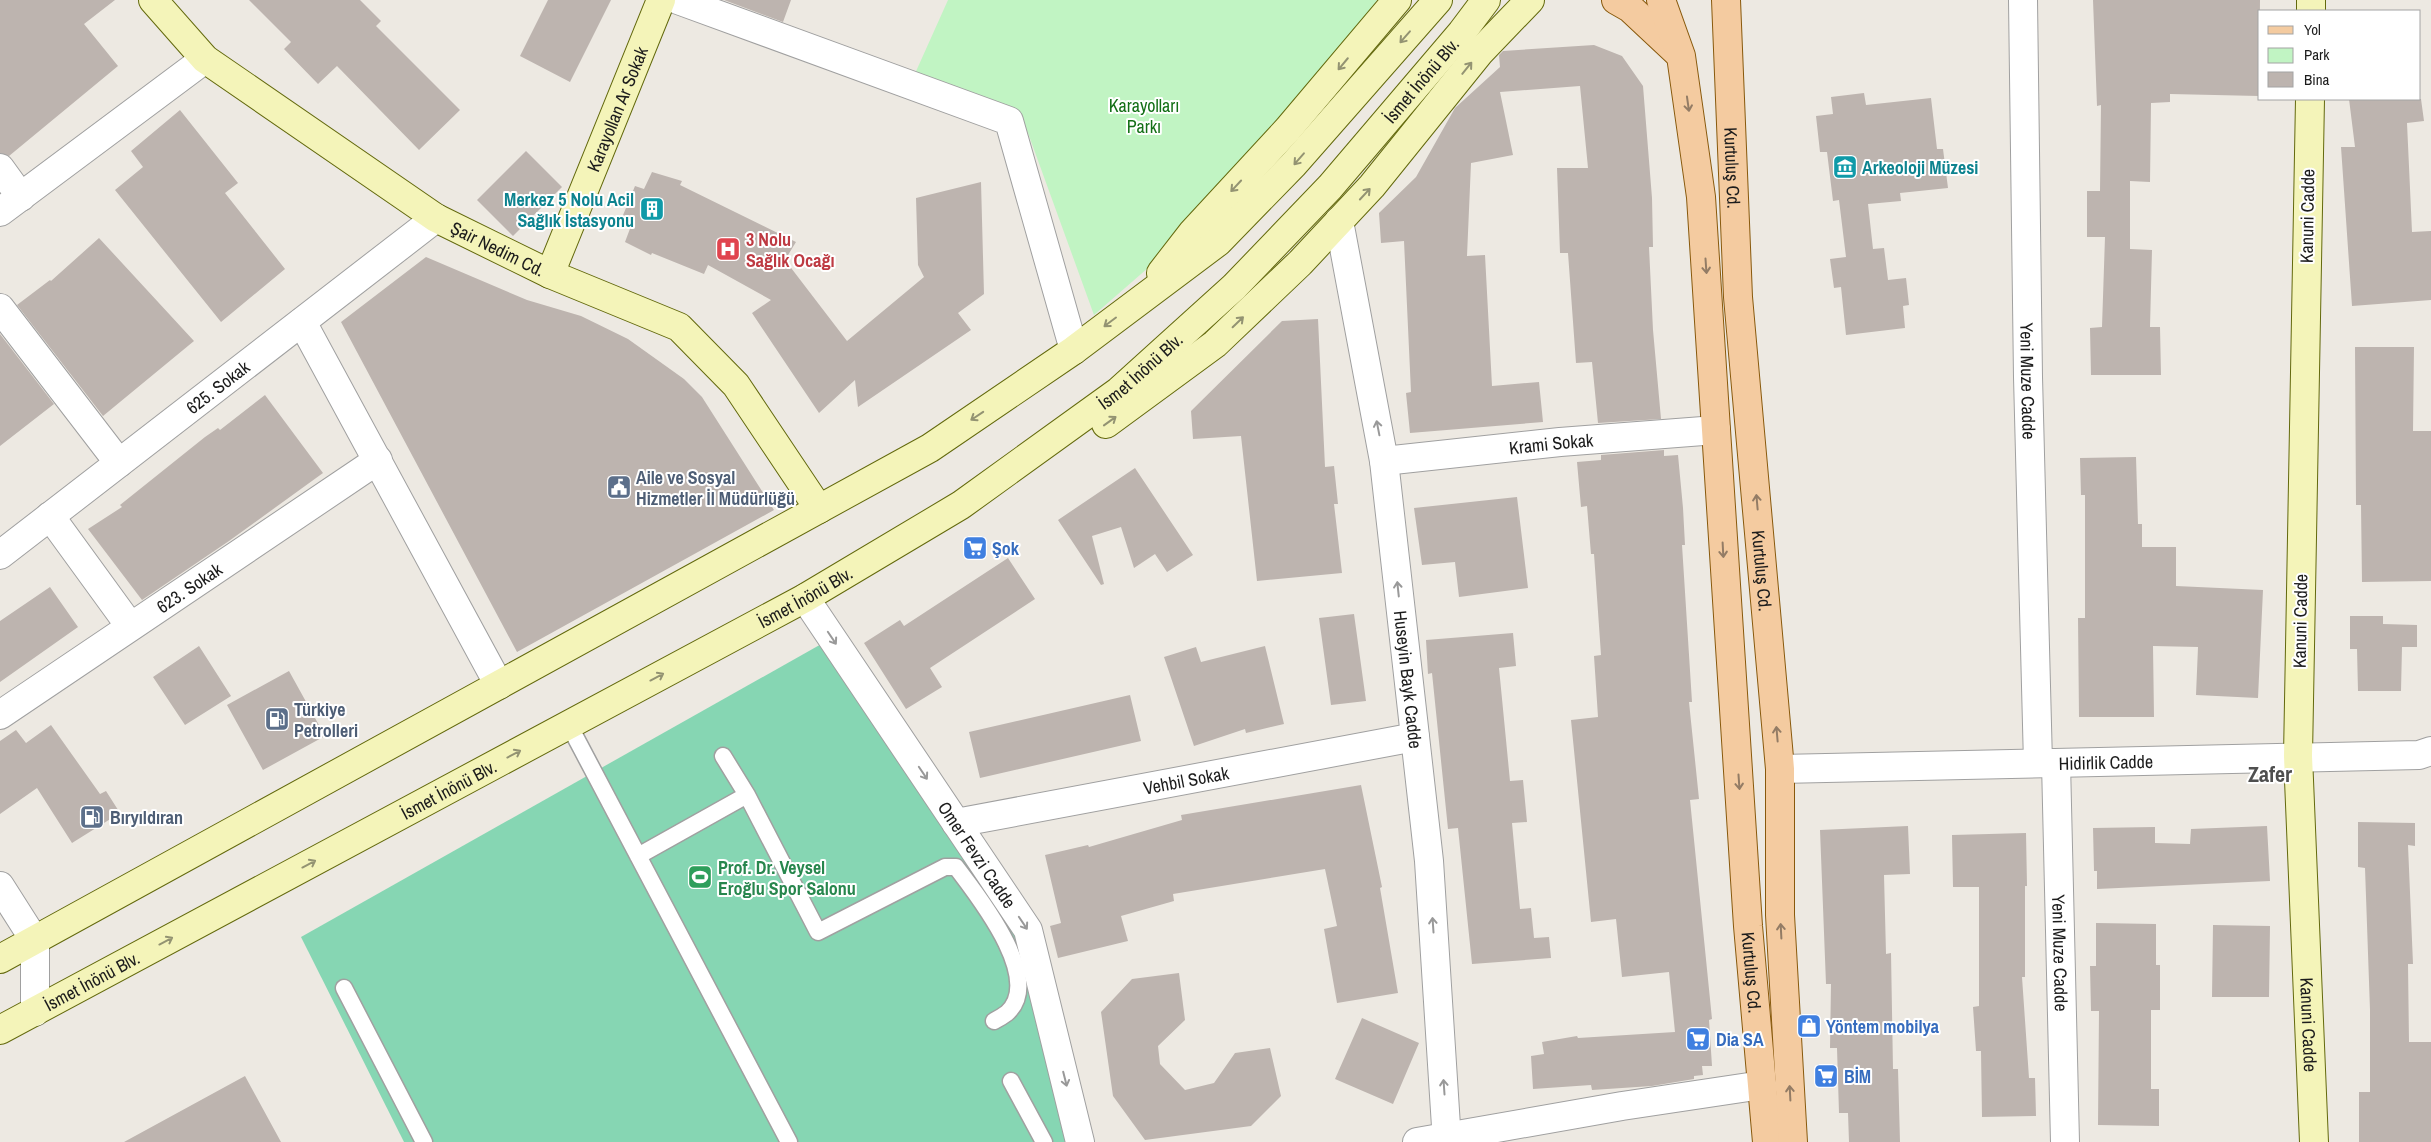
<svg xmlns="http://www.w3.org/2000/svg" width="2431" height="1142" font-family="'Archivo Narrow',sans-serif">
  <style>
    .park { fill: #c1f4c3 }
    .pitch { fill: #86d6b3 }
    .building { fill: #bdb4af }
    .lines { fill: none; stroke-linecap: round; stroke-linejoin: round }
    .lane-casing { stroke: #a0a0a0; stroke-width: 19 }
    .street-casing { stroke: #a0a0a0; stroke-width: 30 }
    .secondary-casing { stroke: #63690d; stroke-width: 30 }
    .primary-casing { stroke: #88590c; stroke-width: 30 }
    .lane { stroke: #fff; stroke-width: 16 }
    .street { stroke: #fff; stroke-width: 28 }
    .secondary { stroke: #f4f4b9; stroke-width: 28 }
    .primary { stroke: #f4cba0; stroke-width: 28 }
    .oneway { stroke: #939372 }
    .oneway2 { stroke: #937c65 }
    .oneway3 { stroke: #999 }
    .labels { text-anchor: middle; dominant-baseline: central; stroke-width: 4; stroke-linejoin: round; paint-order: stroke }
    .street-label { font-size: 18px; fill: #1c1c1c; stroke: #fff }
    .park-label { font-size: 18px; fill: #147017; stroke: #fff }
    .culture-label { font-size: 18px; font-weight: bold; fill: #0d838f; stroke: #fff; text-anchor: start }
    .health-label { font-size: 18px; font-weight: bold; fill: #be3a42; stroke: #fff; text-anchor: start }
    .service-label { font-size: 18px; font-weight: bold; fill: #4e5e75; stroke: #fff; text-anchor: start }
    .shop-label { font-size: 18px; font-weight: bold; fill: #366cbe; stroke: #fff; text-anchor: start }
    .leisure-label { font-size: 18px; font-weight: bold; fill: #27864d; stroke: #fff; text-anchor: start }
    .district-label { font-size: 22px; font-weight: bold; fill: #4f4f4f; stroke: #fff }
  </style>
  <rect width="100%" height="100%" fill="#ede9e2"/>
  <path class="park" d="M948,0H1377L1297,111L1218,207L1094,315L1028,133L913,78Z"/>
  <path class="pitch" d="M832,638L1028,930L1080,1142H404L301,937Z"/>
  <path class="building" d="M0,0H115L84,24L118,66L9,156L0,153Z
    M249,0H360L381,21L376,26L460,110L419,150L337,66L318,84L284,49L291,42Z
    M548,0H611L570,82L520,56Z
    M724,0H791L783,22Z
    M2093,0H2260L2259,96L2170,94V102L2151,103L2150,182L2130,181V249L2152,250L2150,327H2160L2161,375H2091L2090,328L2102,327L2105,237H2087V191H2100L2101,105L2097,106Z
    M1594,45L1622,56L1643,86L1652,198L1653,247H1649L1653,330L1661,419L1598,423L1592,362L1576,363L1568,253H1560L1557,168H1588L1580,86L1500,92L1513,155L1471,163L1467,256L1485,255L1492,386L1539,382L1543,422L1410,433L1406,393L1411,392L1404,241L1381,243L1379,213L1416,177L1455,108L1500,67L1499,55L1503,51Z
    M1864,93L1866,105L1931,98L1937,149H1943L1948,188L1900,193L1901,201L1868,204L1873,249L1884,248L1888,280L1906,278L1909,305L1903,306L1905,328L1846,335L1841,287L1834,288L1830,259L1846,257L1839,200L1833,201L1827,152H1820L1816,116L1833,114L1831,97Z
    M2349,99H2421L2424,121L2407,123L2412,232L2431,231V300L2352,306L2341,147H2355Z
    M180,110L238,183L225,193L285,269L221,322L115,190L143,167L131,151Z
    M526,151L562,187L513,236L477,200Z
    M652,172L682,181L680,185L796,242L785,260L847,341L924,277L918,265L916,198L981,182L984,294L958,313L971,330L858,407L855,380L819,413L752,313L771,300L708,265L704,274L652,253L651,255L625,242L631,226L621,220L635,186L644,189Z
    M99,238L194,341L103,416L17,305L50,280L51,281Z
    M426,257L527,300L581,316L628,339L684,379L702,397L774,510L517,652L341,322Z
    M1318,319L1325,467L1334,466L1338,504H1334L1342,573L1257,581L1241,436L1193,439L1191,411L1282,321Z
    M0,334L54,404L0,446Z
    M2355,347H2414L2413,431H2431V581L2362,582L2361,505H2356Z
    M265,395L323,473L229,541L142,600L88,529L122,507L120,505L205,437L218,428L220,430Z
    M1664,450V456L1678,455L1683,508L1685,545H1682L1692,702H1689L1699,799L1690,800L1712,1019L1709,1020L1712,1066H1702L1703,1075L1694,1076V1079L1652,1086L1592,1090L1591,1085L1533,1089L1531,1056L1544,1054L1542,1042L1577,1036L1578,1038L1675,1032L1669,972L1622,977L1616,919L1591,922L1571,720L1598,717L1594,656L1601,655L1594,554H1591L1587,506L1581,507L1577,462L1601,460V455Z
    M2136,457L2138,524H2142V547H2176V586L2263,590L2258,698L2196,695L2198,647L2153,646L2154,717H2079L2078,618H2085V495H2081L2080,458Z
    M1135,468L1193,555L1167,572L1155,554L1134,568L1121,527L1092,536L1104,584L1101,585L1058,520Z
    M1517,497L1528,588L1459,597L1455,562L1422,565L1414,508Z
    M1008,558L1035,599L930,668L942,687L906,709L864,643L900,620L904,626Z
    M50,587L78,627L0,682V621Z
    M1354,614L1366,701L1331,705L1319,618Z
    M2350,616H2383V624L2417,625V647H2402L2401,691H2358L2357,649H2350Z
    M1513,633L1516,666L1499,668L1510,781L1523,780L1527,822L1512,823L1520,909L1531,908L1534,938L1549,937L1551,958L1472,964L1458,828L1448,829L1432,673L1428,674L1426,640Z
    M199,646L231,696L185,725L153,677Z
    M1265,646L1284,724L1246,733L1245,729L1194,746L1164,657L1196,647L1201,662Z
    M289,671L325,736L263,770L227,705Z
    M1130,695L1141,741L980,778L969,732Z
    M51,725L100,794L106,791L120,813L72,843L37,788L0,814V741L16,730L26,743Z
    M1361,785L1382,887L1380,888L1398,993L1337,1003L1324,929L1337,926L1325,869L1173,894L1174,901L1121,916L1128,941L1058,958L1050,926L1061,923L1045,855L1088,845L1089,847L1182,820L1181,815Z
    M2358,822L2415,823V846L2408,845L2413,964H2408L2409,1042H2431V1142H2359V1092H2370V1010L2365,868L2358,867Z
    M1908,826L1910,874L1884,875L1886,954L1891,953L1893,1069H1898L1900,1142H1849L1848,1113H1839L1837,1048H1830L1831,984H1826L1820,830Z
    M2267,826L2270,881L2097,889V871H2094L2093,828L2155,827V843L2190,844L2191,829Z
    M2026,833L2027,886H2025V977H2022L2029,1078H2035L2036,1116L1982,1117L1981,1051H1976L1973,1007L1979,1006V887H1953L1952,835Z
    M2096,923L2156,924V965H2160V1010H2151V1089H2159V1126L2098,1125L2099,1011H2091L2090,966H2096Z
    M2213,925L2270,926L2269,997H2212Z
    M1179,973L1185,1020L1158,1046L1160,1064L1185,1090L1214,1083L1235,1053L1270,1048L1281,1096L1251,1126L1145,1140L1113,1096L1101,1012L1132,979Z
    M1362,1018L1419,1043L1393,1104L1335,1079Z
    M245,1076L281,1142H124Z"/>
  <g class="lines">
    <defs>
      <path id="lane" d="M569,725L789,1142
        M723,756L747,795L818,932L945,867H956C977,895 1045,979 1007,1013C1003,1016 998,1019 994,1021
        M638,856L747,795
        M344,988L424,1142
        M1011,1081L1044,1142"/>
      <g id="street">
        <path d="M678,0L1009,121L1074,350"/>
        <path id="s1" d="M2023,0L2028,377L2038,763"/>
        <path d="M0,168L21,197"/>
        <path d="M0,212L205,59"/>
        <path id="s2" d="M1339,221L1384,461L1429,861L1447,1142"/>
        <path d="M0,308L119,463"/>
        <path d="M302,322L499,685"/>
        <path id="s3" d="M1384,461L1560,442L1716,430"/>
        <path d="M50,516L130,626"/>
        <path id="s4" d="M0,555L436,218"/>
        <path id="s5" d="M805,598L1028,930L1080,1142"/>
        <path id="s6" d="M0,715L378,460"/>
        <path id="s7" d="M2056,763L2065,1142"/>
        <path id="s8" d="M1780,769L2419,755L2431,751"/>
        <path id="s9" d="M956,823L1415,737"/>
        <path d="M0,886L35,941V1012"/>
        <path d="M1417,1142L1622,1106L1762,1085"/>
      </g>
      <g id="secondary">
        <path id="s10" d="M153,0L205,59L436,218L550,274L679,327L736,385L819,509"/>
        <path d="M2311,11V0"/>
        <path id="s11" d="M2310,99L2298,756L2314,1142"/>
        <path d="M1161,273L1192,233L1288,129L1397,0"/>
        <path id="s12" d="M550,274L661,0"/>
        <path d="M1106,424L1215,344L1300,263L1372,186L1480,52L1530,0"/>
        <path d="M0,959L930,448L1074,350L1218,242L1293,165L1438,0"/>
        <path id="s13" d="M0,1030L805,598L961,505L1119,391L1234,287L1330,187L1462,32L1486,0"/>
      </g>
      <g id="primary">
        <path d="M1616,0L1630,8L1677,52"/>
        <path id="s14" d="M1661,0L1681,56L1701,197L1748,926L1767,1142"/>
        <path id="s15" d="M1726,0L1738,297L1780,769V915L1793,1142"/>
      </g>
    </defs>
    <use href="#lane" class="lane-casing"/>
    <use href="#street" class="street-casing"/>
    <use href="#secondary" class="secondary-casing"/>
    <use href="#primary" class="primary-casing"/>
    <use href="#lane" class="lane"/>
    <use href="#street" class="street"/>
    <use href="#secondary" class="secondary"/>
    <use href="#primary" class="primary"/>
  </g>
  <defs><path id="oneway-shaft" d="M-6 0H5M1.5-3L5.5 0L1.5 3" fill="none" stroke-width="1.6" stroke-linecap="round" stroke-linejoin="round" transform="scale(1.25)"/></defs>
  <g class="oneway">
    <use href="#oneway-shaft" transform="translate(1405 37) rotate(131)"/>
    <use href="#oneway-shaft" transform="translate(1343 64) rotate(130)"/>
    <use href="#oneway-shaft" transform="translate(1467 68) rotate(-51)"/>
    <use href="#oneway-shaft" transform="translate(1299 159) rotate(131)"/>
    <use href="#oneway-shaft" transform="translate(1236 186) rotate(133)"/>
    <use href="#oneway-shaft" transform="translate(1365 194) rotate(-47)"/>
    <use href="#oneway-shaft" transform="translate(1110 322) rotate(143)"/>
    <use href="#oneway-shaft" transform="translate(1238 322) rotate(-44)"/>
    <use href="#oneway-shaft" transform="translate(977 416) rotate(146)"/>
    <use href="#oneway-shaft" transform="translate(1110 421) rotate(-36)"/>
    <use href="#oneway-shaft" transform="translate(657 677) rotate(-28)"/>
    <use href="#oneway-shaft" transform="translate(514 754) rotate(-28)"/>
    <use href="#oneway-shaft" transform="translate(309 864) rotate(-28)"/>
    <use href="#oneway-shaft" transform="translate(166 941) rotate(-28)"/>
  </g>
  <g class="oneway2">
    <use href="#oneway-shaft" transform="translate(1688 104) rotate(82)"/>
    <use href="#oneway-shaft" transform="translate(1706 266) rotate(86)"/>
    <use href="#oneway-shaft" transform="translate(1757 502) rotate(-95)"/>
    <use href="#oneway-shaft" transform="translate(1723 550) rotate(87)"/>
    <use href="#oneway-shaft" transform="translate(1777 734) rotate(-95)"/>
    <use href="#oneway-shaft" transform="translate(1739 782) rotate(86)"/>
    <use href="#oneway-shaft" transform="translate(1781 931) rotate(-93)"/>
    <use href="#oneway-shaft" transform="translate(1790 1093) rotate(-93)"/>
  </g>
  <g class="oneway3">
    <use href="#oneway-shaft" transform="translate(1378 428) rotate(-101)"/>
    <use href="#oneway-shaft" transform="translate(1398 589) rotate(-96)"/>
    <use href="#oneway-shaft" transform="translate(832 638) rotate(56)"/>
    <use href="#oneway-shaft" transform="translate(923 773) rotate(56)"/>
    <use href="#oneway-shaft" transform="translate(1023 923) rotate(56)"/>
    <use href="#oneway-shaft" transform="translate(1433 925) rotate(-94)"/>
    <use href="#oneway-shaft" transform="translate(1065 1079) rotate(76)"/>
    <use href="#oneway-shaft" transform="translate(1444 1087) rotate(-94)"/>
  </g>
  <defs>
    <symbol id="museum-square" viewBox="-11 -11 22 22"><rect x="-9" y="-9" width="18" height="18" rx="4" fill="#0f9aa8" stroke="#fff"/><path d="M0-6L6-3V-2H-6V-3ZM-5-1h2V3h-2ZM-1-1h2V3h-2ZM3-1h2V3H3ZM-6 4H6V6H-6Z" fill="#fff"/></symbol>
    <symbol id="building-square" viewBox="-11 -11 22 22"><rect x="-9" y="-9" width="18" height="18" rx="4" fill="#0f9aa8" stroke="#fff"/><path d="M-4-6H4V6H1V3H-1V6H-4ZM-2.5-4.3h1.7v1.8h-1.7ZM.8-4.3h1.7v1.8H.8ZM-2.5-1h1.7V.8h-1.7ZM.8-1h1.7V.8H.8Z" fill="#fff"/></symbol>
    <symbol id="hospital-square" viewBox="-11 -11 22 22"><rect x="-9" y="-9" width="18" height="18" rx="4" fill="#e0444e" stroke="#fff"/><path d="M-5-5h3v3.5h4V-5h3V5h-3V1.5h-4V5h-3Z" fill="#fff"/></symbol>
    <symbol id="civic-square" viewBox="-11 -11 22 22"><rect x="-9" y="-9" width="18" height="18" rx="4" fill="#5c6f8a" stroke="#fff"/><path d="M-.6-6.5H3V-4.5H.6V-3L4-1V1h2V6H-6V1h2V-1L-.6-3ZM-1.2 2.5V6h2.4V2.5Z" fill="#fff"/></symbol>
    <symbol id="supermarket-square" viewBox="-11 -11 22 22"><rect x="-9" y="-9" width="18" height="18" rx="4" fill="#3f7fe0" stroke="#fff"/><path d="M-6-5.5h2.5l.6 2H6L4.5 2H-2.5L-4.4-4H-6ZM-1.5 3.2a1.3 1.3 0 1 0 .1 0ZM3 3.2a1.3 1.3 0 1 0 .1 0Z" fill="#fff"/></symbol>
    <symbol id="fuel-square" viewBox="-11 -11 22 22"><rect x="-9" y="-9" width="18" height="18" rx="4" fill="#5c6f8a" stroke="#fff"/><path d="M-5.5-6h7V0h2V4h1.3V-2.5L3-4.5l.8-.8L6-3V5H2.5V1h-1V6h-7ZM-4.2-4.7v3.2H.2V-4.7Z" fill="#fff"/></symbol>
    <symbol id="stadium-square" viewBox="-11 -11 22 22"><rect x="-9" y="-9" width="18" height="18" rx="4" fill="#2e9e5b" stroke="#fff"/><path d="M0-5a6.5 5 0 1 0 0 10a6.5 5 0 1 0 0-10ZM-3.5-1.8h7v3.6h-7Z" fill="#fff"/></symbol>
    <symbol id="shop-square" viewBox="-11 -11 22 22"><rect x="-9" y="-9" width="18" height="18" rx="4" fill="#3f7fe0" stroke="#fff"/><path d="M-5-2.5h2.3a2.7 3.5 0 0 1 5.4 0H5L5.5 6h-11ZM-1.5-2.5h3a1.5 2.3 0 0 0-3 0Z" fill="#fff"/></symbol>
  </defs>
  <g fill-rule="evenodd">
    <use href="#museum-square" x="1831" y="153" width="28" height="28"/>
    <use href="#building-square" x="638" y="195" width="28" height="28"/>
    <use href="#hospital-square" x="714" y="235" width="28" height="28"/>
    <use href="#civic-square" x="605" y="473" width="28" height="28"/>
    <use href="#supermarket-square" x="961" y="534" width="28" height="28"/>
    <use href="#fuel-square" x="263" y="705" width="28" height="28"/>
    <use href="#fuel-square" x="78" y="803" width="28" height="28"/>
    <use href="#stadium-square" x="686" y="863" width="28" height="28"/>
    <use href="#shop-square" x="1795" y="1012" width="28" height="28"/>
    <use href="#supermarket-square" x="1684" y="1025" width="28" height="28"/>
    <use href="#supermarket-square" x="1812" y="1062" width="28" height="28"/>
  </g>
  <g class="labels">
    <g class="street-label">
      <text stroke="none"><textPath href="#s13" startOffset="1724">İsmet İnönü Blv.</textPath></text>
      <text stroke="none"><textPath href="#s12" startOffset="178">Karayollan Ar Sokak</textPath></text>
      <text stroke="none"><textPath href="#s15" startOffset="168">Kurtuluş Cd.</textPath></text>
      <text transform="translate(2307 216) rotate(-89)">Kanuni Cadde</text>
      <text stroke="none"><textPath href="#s10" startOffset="428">Şair Nedim Cd.</textPath></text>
      <text stroke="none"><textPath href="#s13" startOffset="1319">İsmet İnönü Blv.</textPath></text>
      <text stroke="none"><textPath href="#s1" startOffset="381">Yeni Muze Cadde</textPath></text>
      <text stroke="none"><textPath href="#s4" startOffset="275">625. Sokak</textPath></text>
      <text stroke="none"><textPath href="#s3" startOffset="168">Krami Sokak</textPath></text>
      <text stroke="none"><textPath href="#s15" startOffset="572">Kurtuluş Cd.</textPath></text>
      <text stroke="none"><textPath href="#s6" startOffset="228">623. Sokak</textPath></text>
      <text stroke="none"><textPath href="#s13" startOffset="914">İsmet İnönü Blv.</textPath></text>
      <text transform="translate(2300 621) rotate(-89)">Kanuni Cadde</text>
      <text stroke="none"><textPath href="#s2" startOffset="464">Huseyin Bayk Cadde</textPath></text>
      <text stroke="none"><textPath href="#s8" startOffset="326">Hidirlik Cadde</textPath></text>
      <text stroke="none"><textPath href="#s9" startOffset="234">Vehbil Sokak</textPath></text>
      <text stroke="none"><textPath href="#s13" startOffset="509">İsmet İnönü Blv.</textPath></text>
      <text stroke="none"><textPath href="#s5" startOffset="309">Omer Fevzi Cadde</textPath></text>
      <text stroke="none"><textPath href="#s7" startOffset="190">Yeni Muze Cadde</textPath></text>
      <text stroke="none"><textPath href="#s14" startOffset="979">Kurtuluş Cd.</textPath></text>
      <text stroke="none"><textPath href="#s13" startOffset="104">İsmet İnönü Blv.</textPath></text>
      <text stroke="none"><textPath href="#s11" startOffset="926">Kanuni Cadde</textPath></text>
    </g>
    <g class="park-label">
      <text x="1144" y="105">Karayolları<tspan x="1144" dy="21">Parkı</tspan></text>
    </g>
    <g class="culture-label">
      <text x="1862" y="167">Arkeoloji Müzesi</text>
      <text x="634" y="199" text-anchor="end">Merkez 5 Nolu Acil<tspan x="634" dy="21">Sağlık İstasyonu</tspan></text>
    </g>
    <g class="health-label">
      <text x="746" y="239">3 Nolu<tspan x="746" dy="21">Sağlık Ocağı</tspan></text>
    </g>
    <g class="service-label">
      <text x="636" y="477">Aile ve Sosyal<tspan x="636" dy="21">Hizmetler İl Müdürlüğü</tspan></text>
      <text x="294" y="709">Türkiye<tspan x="294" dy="21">Petrolleri</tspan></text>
      <text x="110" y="817">Bıryıldıran</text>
    </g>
    <g class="shop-label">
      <text x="992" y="548">Şok</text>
      <text x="1826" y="1026">Yöntem mobilya</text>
      <text x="1716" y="1039">Dia SA</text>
      <text x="1844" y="1076">BİM</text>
    </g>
    <g class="leisure-label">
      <text x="718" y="867">Prof. Dr. Veysel<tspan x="718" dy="21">Eroğlu Spor Salonu</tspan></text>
    </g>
    <g class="district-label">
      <text x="2270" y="774">Zafer</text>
    </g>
  </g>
  <rect x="2258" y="10" width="162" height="90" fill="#ffffff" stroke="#a4a4a4"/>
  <rect x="2268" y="26" width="25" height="8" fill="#f4cba0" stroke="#a4a4a4"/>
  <text x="2304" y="35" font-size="15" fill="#1c1c1c">Yol</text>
  <rect x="2268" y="48" width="25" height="15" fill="#c1f4c3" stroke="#a4a4a4"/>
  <text x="2304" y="60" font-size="15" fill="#1c1c1c">Park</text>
  <rect x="2268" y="72" width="25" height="15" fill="#bdb4af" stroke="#a4a4a4"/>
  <text x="2304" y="85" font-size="15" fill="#1c1c1c">Bina</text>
</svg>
